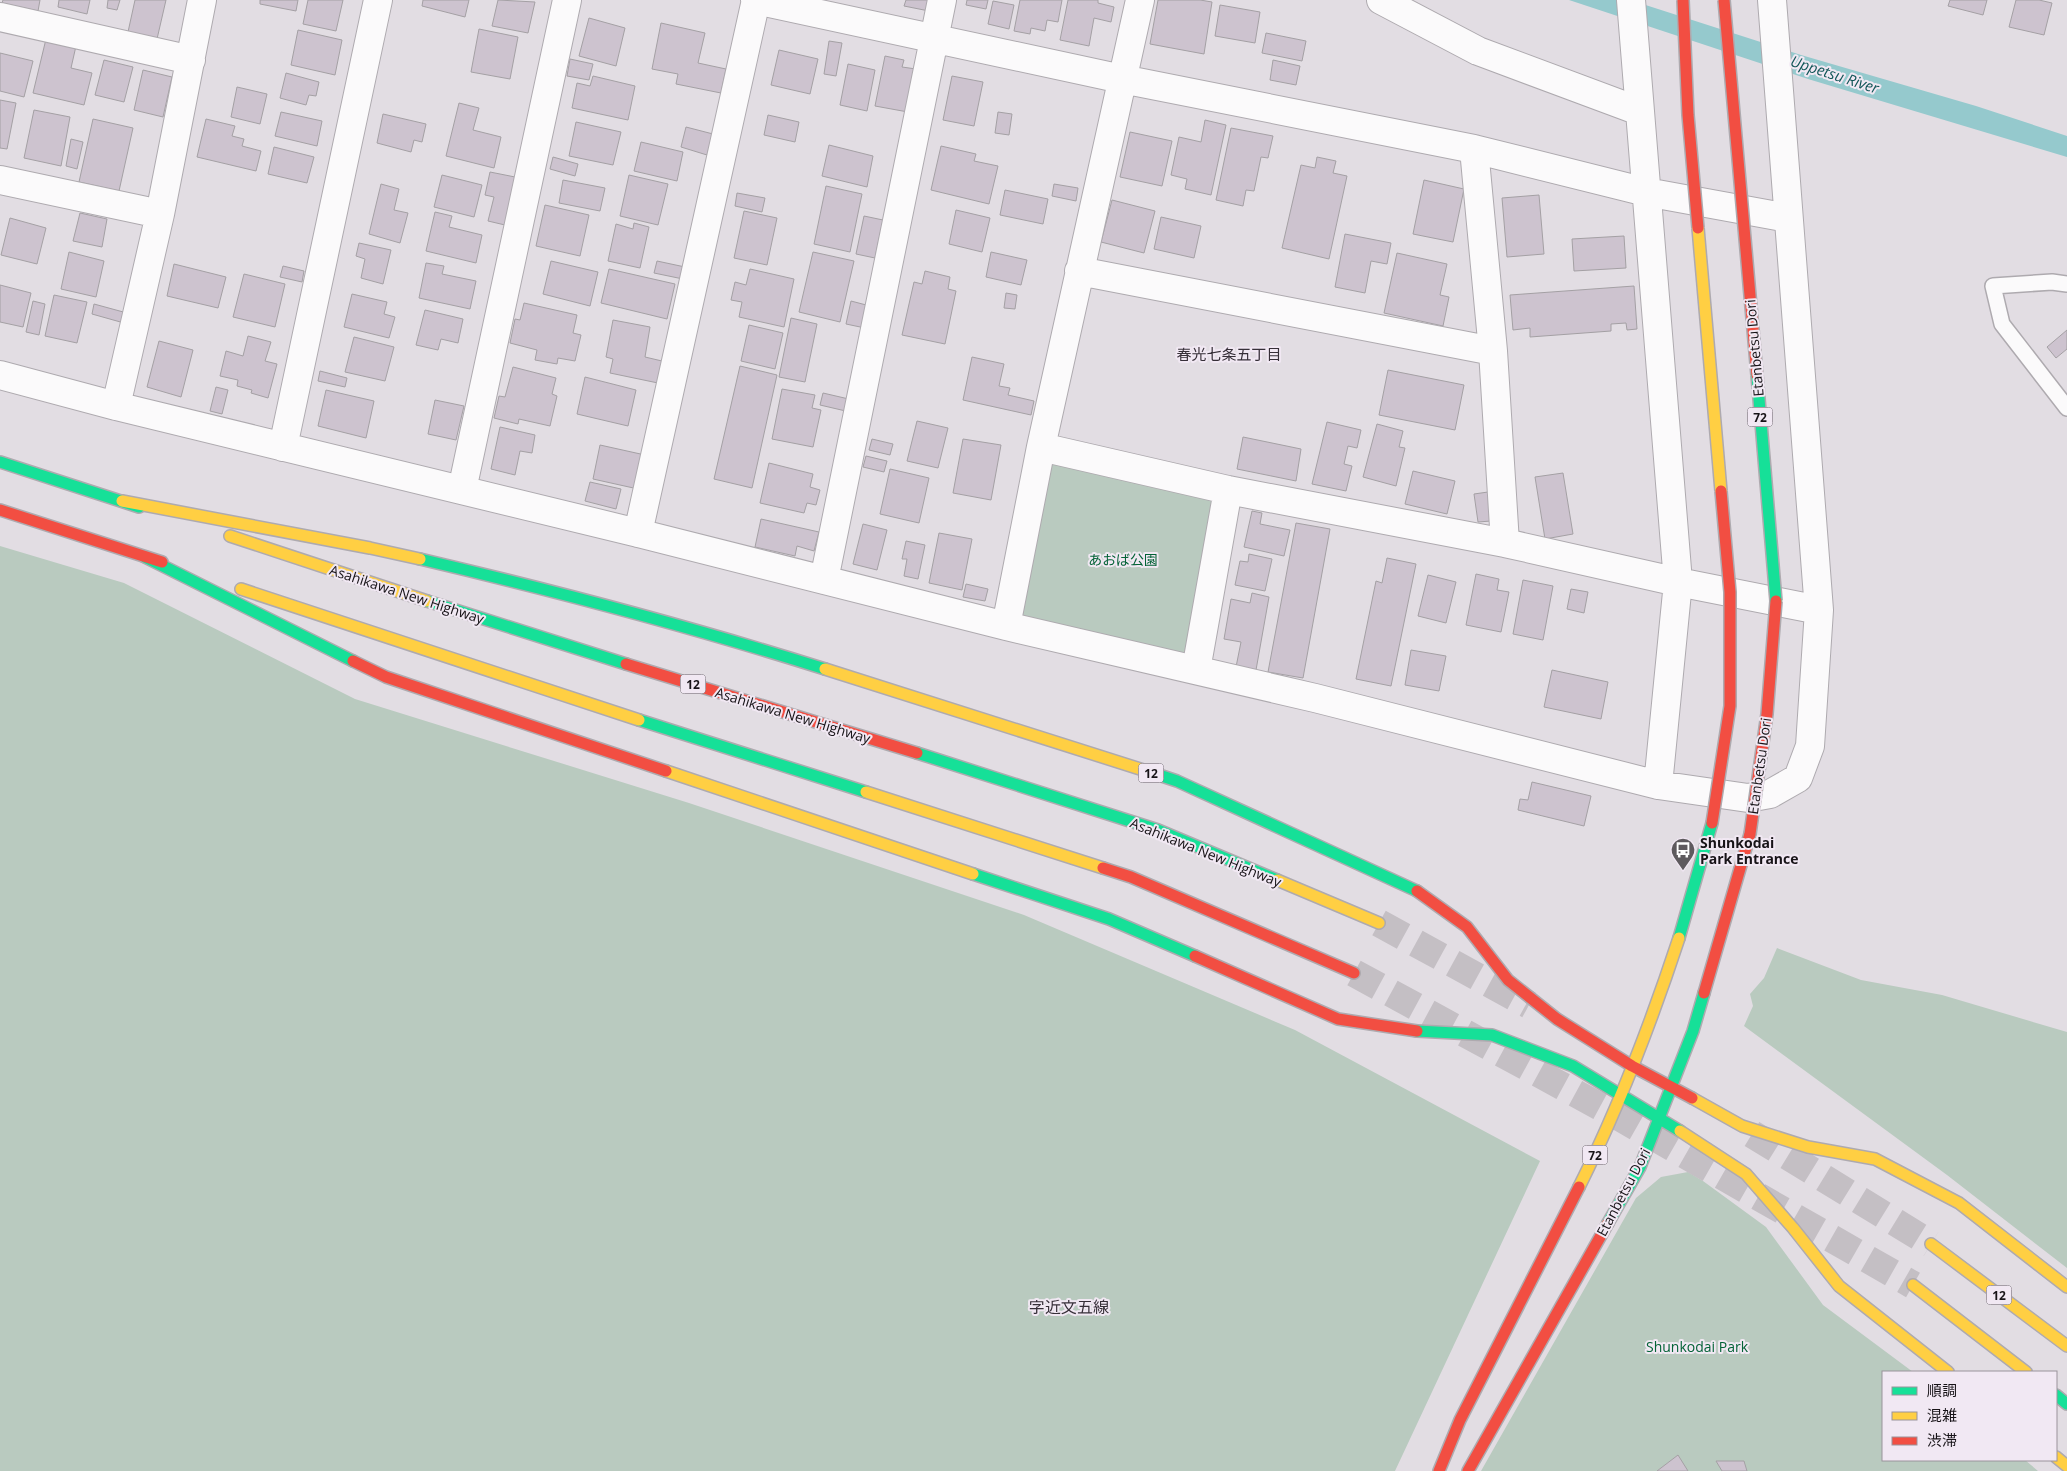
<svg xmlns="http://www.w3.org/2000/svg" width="2067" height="1471" font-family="'Open Sans','Noto Sans JP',sans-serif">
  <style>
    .green { fill: #b9cabf }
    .water { fill: #95c9cd }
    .building { fill: #cdc3cf; stroke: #a4a0a4 }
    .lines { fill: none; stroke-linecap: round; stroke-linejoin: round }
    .highway-tunnel { stroke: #c4bfc4; stroke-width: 28; stroke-dasharray: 28 14; stroke-linecap: butt }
    .lane-casing { stroke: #aeaaaf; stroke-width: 18 }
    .street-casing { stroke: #aeaaaf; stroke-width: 30 }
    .fast-casing { stroke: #aeaaaf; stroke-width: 14 }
    .slow-casing { stroke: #aeaaaf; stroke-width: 14 }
    .jam-casing { stroke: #aeaaaf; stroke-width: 14 }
    .lane { stroke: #fbfafb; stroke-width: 15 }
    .street { stroke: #fbfafb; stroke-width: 28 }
    .fast { stroke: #16e098; stroke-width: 11 }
    .slow { stroke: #ffcf43; stroke-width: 11 }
    .jam { stroke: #f24e42; stroke-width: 11 }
    .fast-bridge-casing { stroke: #aeaaaf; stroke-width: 14; stroke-linecap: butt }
    .slow-bridge-casing { stroke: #aeaaaf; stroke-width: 14; stroke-linecap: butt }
    .jam-bridge-casing { stroke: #aeaaaf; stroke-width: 14; stroke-linecap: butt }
    .fast-bridge { stroke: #16e098; stroke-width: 11 }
    .slow-bridge { stroke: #ffcf43; stroke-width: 11 }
    .jam-bridge { stroke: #f24e42; stroke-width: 11 }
    .labels { text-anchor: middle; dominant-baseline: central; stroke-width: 4; stroke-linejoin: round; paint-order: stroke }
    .shield { fill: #f1e8f3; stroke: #585359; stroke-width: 1 }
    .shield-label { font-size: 12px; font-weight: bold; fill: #171317 }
    .street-label { font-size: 14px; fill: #171317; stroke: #f1e8f3 }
    .park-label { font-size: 14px; fill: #036236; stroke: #f1e8f3 }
    .poi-label { font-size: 14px; font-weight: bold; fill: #171317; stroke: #f1e8f3; text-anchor: start }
    .water-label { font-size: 15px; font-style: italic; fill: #105557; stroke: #f1e8f3 }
    .neighbourhood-label { font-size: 15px; fill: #362f38; stroke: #f1e8f3 }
    .quarter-label { font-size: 16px; fill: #362f38; stroke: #f1e8f3 }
  </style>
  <rect width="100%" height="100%" fill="#e2dde3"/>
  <path class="green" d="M1041,447L1228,490L1196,670L1006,626Z
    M0,546L124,583L355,699L689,803L1024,915L1295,1030L1540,1161L1395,1471H0Z
    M1777,948L1861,980L1942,995L2067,1032V1268L1947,1175L1744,1026L1753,1006L1750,994L1764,978Z
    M1688,1172L1703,1181L1766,1227L1823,1305L1913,1372H1883V1460H2025L2038,1471H1481L1636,1198L1661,1177Z"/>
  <path class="water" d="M1569,0H1630L1801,55L1976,106L2067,136V157L1808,79Z"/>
  <path class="building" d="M3,0H40L38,11L2,3Z
    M59,0H90L87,14L58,7Z
    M108,0H120L117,10L107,8Z
    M135,0H166L157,39L128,32Z
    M260,0H298L296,11L260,4Z
    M308,0H343L336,31L303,24Z
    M423,0H469L465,17L422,6Z
    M498,0L535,2L528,33L492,26Z
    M906,0H931L929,11L904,6Z
    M967,0H988L986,9L966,5Z
    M1020,0H1062L1058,22L1047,20L1045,31L1031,28L1030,34L1014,31Z
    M1068,0H1098V3L1114,7L1111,22L1094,18L1089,46L1060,40Z
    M1158,0H1200L1212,2L1204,54L1150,44Z
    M1950,0H1987L1983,15L1948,6Z
    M2016,0H2039L2052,3L2044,35L2009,27Z
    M993,1L1014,5L1009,29L988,24Z
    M1220,5L1260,12L1255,43L1215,36Z
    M589,18L625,28L616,66L579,56Z
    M661,23L705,33L698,63L726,69L721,93L676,84L678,74L652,69Z
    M479,29L518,37L510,79L471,72Z
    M298,30L342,40L335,75L291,65Z
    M1266,33L1306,41L1302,61L1262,53Z
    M46,39L76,46L71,68L92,73L84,105L33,93Z
    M829,41L842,43L836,76L824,74Z
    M779,50L818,59L810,94L771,85Z
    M0,53L33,61L24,97L0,91Z
    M885,56L904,60L902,67L916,69L908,112L875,106Z
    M570,59L593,64L589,80L567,76Z
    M104,60L133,67L124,102L95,95Z
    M1273,60L1300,66L1296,85L1270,80Z
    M848,64L875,70L867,111L840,105Z
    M143,70L172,77L163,117L134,110Z
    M286,73L319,82L316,96L309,95L306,105L280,98Z
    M593,76L635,86L628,120L572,108L577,83L590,86Z
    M952,76L983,82L974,126L943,120Z
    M237,87L267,94L260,124L231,117Z
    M0,100L16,103L7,149L0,148Z
    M459,103L479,108L473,130L501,137L494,168L446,156Z
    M34,110L70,117L61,166L24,158Z
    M281,112L322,121L317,146L275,136Z
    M998,112L1012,114L1009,135L995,133Z
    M383,114L426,124L422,142L414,140L411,152L377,143Z
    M768,115L799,122L795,142L764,135Z
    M93,119L133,128L119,191L79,182Z
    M206,119L235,126L232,136L244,139L242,146L261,151L256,171L197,157Z
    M1205,120L1226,125L1211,195L1185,189L1187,179L1171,175L1179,137L1201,142Z
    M576,122L621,132L613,165L569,156Z
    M686,127L713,134L707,155L681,147Z
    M1231,128L1273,136L1268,158L1261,157L1254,191L1246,190L1243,206L1216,200Z
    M1130,132L1172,141L1162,186L1120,177Z
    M71,139L83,142L77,169L66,166Z
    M641,142L683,152L677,181L634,171Z
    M829,145L873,156L867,187L822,176Z
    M941,146L976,154L974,161L998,166L989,204L931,190Z
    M274,147L314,157L307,183L268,174Z
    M553,157L578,164L575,176L550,169Z
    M1317,157L1336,161L1333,173L1347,176L1329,259L1282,248L1301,165L1315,168Z
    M490,172L515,177L505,225L488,221L494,197L485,195Z
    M442,175L482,185L474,217L434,207Z
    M629,175L668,184L658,225L620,216Z
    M563,180L605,188L600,211L559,203Z
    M1424,180L1464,189L1453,242L1413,234Z
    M381,184L399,189L394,210L408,213L400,243L369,234Z
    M1054,184L1078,188L1076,201L1052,196Z
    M826,186L862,194L850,252L814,244Z
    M1005,190L1048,199L1043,224L1000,215Z
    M737,193L765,198L762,212L735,206Z
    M1539,195L1544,254L1507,257L1502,198Z
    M1112,200L1155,211L1144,253L1101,242Z
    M545,205L589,215L580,256L536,246Z
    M956,210L990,218L982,252L949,244Z
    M744,211L777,218L767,265L734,258Z
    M435,212L452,216L449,227L482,235L476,263L426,251Z
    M80,213L107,219L102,247L73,241Z
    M864,216L883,220L875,258L856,254Z
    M1161,217L1201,226L1194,258L1154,249Z
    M10,218L46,228L37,264L1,255Z
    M634,223L649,227L640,268L608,261L616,224L633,229Z
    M1345,234L1391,243L1387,264L1371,261L1365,293L1335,287Z
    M1624,236L1626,268L1574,271L1572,239Z
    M359,243L391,250L383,284L361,278L365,259L356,256Z
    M69,252L104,261L96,297L61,289Z
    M813,252L854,261L840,322L799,312Z
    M991,252L1027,260L1021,285L986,277Z
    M1397,253L1447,264L1440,295L1449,297L1443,326L1384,313Z
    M551,261L598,272L590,306L543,294Z
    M657,261L685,267L683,279L654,273Z
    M426,263L444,266L442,274L476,281L470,309L419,298Z
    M174,264L226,277L218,308L167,296Z
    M283,266L304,271L302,282L280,277Z
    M609,269L675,284L667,319L601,303Z
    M750,269L794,279L784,327L739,317L742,302L731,300L735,282L746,285Z
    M925,271L950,277L948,289L956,291L945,344L902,335L914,282L922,284Z
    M244,274L285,284L275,327L233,317Z
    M0,285L31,293L23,327L0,322Z
    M1634,286L1637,329L1627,330L1626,323L1611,324V331L1530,337V328L1513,330L1510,295Z
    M1006,293L1017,295L1015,309L1004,308Z
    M352,294L387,302L384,314L395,317L389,338L344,327Z
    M54,295L87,302L77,343L45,336Z
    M33,301L45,304L39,335L26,332Z
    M851,301L870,306L865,328L846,324Z
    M524,303L577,315L573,333L581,335L575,361L558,358L557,364L535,360L537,350L510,343L515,319L520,320Z
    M94,304L127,313L124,323L92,314Z
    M425,310L463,319L458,343L441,339L438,350L416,345Z
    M791,318L817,324L805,382L779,377Z
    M613,320L650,327L645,357L662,361L658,383L610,373L613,359L606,357Z
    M749,325L783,333L775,369L741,361Z
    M2067,330V349L2056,358L2047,347Z
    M248,336L271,342L265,361L277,364L268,398L251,393L252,390L237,386L238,380L220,376L226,351L243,356Z
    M354,337L394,347L385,381L345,372Z
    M159,341L193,350L181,397L147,387Z
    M972,357L1004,364L999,386L1010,388L1008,395L1034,401L1031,415L963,400Z
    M740,366L777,375L752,488L714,479Z
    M513,367L556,378L552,394L557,396L550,426L519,419L518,424L494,418L499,396L505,397Z
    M1388,370L1464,385L1455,430L1379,415Z
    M320,371L347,378L345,387L318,381Z
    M585,377L636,390L628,426L577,414Z
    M216,387L228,390L222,414L210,411Z
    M782,389L815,395L812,408L821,410L813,447L772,439Z
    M326,390L374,401L366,438L318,426Z
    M823,393L853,400L850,412L820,405Z
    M435,400L464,406L456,440L428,434Z
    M917,421L948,428L938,468L907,461Z
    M1327,422L1361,430L1357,448L1348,446L1344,464L1352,466L1346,491L1312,484Z
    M1377,424L1403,431L1399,447L1405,448L1396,486L1363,477Z
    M500,427L535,435L532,453L520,451L515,475L491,469Z
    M1243,437L1301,449L1296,481L1237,469Z
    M872,439L893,444L890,455L869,450Z
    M963,439L1001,445L991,500L953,493Z
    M600,445L645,455L638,489L593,479Z
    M866,456L887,461L884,472L863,467Z
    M769,463L813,474L810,487L820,490L816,505L807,503L804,513L760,503Z
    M890,469L929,478L919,523L880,514Z
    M1413,471L1455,481L1447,514L1405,504Z
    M1563,473L1573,534L1545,539L1535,477Z
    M590,482L621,489L616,509L585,501Z
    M1488,492L1491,521L1478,522L1474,494Z
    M1252,511L1262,513L1260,524L1290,530L1284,556L1244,547Z
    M761,519L819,532L814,551L797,546L795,556L755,547Z
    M1296,523L1330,529L1303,678L1268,672Z
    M863,524L887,530L877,570L853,564Z
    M939,533L972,539L962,590L929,583Z
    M906,541L925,545L918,579L904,576L907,559H902Z
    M1249,554L1272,559L1265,591L1235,585L1240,561L1248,562Z
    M1387,558L1416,564L1391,686L1356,679L1376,581L1382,583Z
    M1476,574L1499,579L1497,590L1509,592L1501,632L1466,625Z
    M1428,575L1456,582L1446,623L1418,616Z
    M1523,580L1553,586L1543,640L1513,634Z
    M966,584L988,589L985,601L963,597Z
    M1571,589L1588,592L1584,613L1567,609Z
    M1252,593L1269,597L1256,670L1236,667L1241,642L1224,639L1231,599L1250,603Z
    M1411,650L1446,656L1439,691L1405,685Z
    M1552,670L1608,682L1601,719L1544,707Z
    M1532,782L1591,796L1584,826L1518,810L1520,799L1528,800Z
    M1678,1455L1688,1471H1657Z
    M1716,1461H1744L1747,1471H1722Z"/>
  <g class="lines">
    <path class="highway-tunnel" d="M1379,923L1529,1005
      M1354,973L1621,1118L1913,1285
      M1752,1134L1931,1244"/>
    <defs>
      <path id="lane" d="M2067,284L2052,282L1993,286L2002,324L2067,408"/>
      <path id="street" d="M755,0L1122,79L1474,149L1646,192L1788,218
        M1381,0L1478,51L1639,111
        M1631,0L1678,582L1658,785
        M0,17L191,60
        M1474,149L1493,351L1505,543
        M0,180L160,214
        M1079,271L1493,351
        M0,375L116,406L638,533L1006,626L1315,698L1658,785L1748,798L1770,794L1798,778L1810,746L1819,610L1772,0
        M116,406L160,214L202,0
        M283,447L378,0
        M1041,447L1228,490L1505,543L1678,582L1819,610
        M462,490L567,0
        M638,533L756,0
        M824,580L942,0
        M1006,626L1041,447L1140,0
        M1196,670L1228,490"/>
      <path id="fast" d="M0,462L139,507
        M145,557L353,661
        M420,559C556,591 692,627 825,669
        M427,601L626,664
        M639,720L866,792
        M917,753L1158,830L1277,880
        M1156,774L1177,781L1417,891
        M973,874L1109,919L1195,956
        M1679,938L1712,823
        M1417,1031L1492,1035L1573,1066L1680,1131
        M1608,1223L1640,1167L1693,1031L1704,993
        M2056,1395L2067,1404"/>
      <path id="slow" d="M122,501L370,548L420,559
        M230,536L427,601
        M241,589L639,720
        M825,669L1156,774
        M666,771L973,874
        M866,792L1103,868
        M1277,880L1379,923
        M1692,1098L1742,1126L1808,1147L1875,1159L1959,1203L2067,1287
        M1680,1131L1746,1174L1793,1228L1839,1286L1948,1372
        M1579,1187C1619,1107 1651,1023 1679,938
        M1931,1244L2067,1346
        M1913,1285L2026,1372
        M2056,1457L2067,1466"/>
      <path id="jam" d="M0,510L162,562
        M353,661L386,677L666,771
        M626,664L917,753
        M1103,868L1131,877L1354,973
        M1417,891L1467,927L1508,980L1557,1019L1632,1066L1692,1098
        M1195,956L1338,1019L1417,1031
        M1704,993L1750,834
        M1439,1471L1460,1420L1579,1187
        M1468,1471L1608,1223"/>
    </defs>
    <use href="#lane" class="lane-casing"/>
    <use href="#street" class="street-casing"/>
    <use href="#fast" class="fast-casing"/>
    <use href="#slow" class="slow-casing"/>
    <use href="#jam" class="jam-casing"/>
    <use href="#lane" class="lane"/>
    <use href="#street" class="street"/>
    <use href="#fast" class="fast"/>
    <use href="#slow" class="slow"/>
    <use href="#jam" class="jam"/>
    <defs>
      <path id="fast-bridge" d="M1757,375L1776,601"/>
      <path id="slow-bridge" d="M1698,228L1721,491"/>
      <path id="jam-bridge" d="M1683,0L1688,115L1698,228
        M1724,0L1757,375
        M1712,823L1730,706V592L1721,491
        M1750,834L1767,714L1776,601"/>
    </defs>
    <use href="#fast-bridge" class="fast-bridge-casing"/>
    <use href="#slow-bridge" class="slow-bridge-casing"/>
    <use href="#jam-bridge" class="jam-bridge-casing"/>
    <use href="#fast-bridge" class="fast-bridge"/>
    <use href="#slow-bridge" class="slow-bridge"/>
    <use href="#jam-bridge" class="jam-bridge"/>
  </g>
  <defs>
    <symbol id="bus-pin" viewBox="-11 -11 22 30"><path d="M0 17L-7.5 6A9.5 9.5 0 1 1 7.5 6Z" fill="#5e5a5e" stroke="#f1e8f3"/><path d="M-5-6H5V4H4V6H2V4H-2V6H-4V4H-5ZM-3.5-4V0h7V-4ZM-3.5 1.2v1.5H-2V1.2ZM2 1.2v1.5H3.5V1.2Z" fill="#fff"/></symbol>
  </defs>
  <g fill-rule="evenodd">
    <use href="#bus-pin" x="1669" y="836" width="28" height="38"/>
  </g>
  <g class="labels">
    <g class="shield">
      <rect x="1747.5" y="407.5" width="25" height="19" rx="4"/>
      <rect x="680.5" y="674.5" width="25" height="19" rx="4"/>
      <rect x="1138.5" y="763.5" width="25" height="19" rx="4"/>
      <rect x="1582.5" y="1145.5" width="25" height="19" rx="4"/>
      <rect x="1986.5" y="1285.5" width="25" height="19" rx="4"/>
    </g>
    <g class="shield-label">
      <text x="1760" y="417">72</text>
      <text x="693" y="684">12</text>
      <text x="1151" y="773">12</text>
      <text x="1595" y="1155">72</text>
      <text x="1999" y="1295">12</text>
    </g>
    <g class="street-label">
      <text transform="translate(1754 348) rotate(-95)">Etanbetsu Dori</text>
      <text transform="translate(407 594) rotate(18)">Asahikawa New Highway</text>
      <text transform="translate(793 715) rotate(17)">Asahikawa New Highway</text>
      <text transform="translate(1759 766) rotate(-82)">Etanbetsu Dori</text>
      <text transform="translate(1206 852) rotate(22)">Asahikawa New Highway</text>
      <text transform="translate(1623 1192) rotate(-62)">Etanbetsu Dori</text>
    </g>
    <g class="park-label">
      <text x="1123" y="559">あおば公園</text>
      <text x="1697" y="1346">Shunkodai Park</text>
    </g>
    <g class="poi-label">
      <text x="1700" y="842">Shunkodai<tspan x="1700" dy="16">Park Entrance</tspan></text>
    </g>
    <g class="water-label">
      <text transform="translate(1835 74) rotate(18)">Uppetsu River</text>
    </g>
    <g class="neighbourhood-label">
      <text x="1229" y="354">春光七条五丁目</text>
    </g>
    <g class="quarter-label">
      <text x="1069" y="1307">字近文五線</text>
    </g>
  </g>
  <rect x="1882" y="1371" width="175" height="90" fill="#f1e8f3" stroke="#9a939b"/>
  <rect x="1892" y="1387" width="25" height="8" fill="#16e098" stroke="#9a939b"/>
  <text x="1927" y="1396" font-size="15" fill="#171317">順調</text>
  <rect x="1892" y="1412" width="25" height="8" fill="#ffcf43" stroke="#9a939b"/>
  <text x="1927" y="1421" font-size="15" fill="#171317">混雑</text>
  <rect x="1892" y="1437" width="25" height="8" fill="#f24e42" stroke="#9a939b"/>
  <text x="1927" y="1446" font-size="15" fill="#171317">渋滞</text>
</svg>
